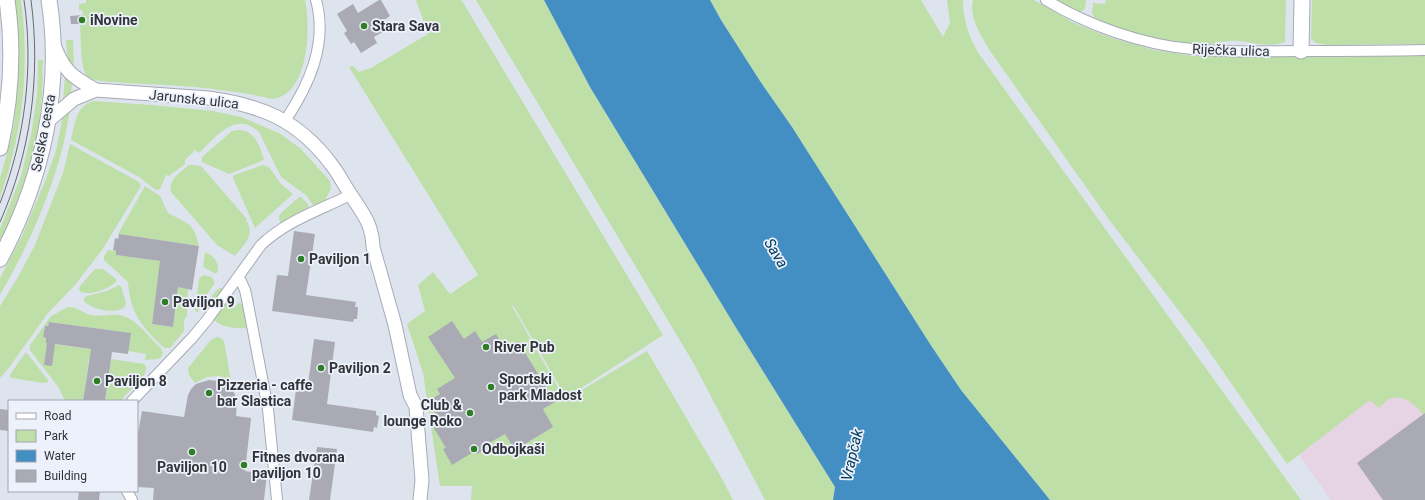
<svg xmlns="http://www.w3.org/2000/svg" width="1425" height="500" font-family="Roboto,sans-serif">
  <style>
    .commercial { fill: #e6d3e4 }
    .green { fill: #bedfa8 }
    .water { fill: #438ec3 }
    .building { fill: #aaaab5 }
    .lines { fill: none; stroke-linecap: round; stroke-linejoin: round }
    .minor-casing { stroke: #a5aab4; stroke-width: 12 }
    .tertiary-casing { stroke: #a5aab4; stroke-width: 15 }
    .secondary-casing { stroke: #a5aab4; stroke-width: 17 }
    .minor { stroke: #fff; stroke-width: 10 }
    .tertiary { stroke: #fff; stroke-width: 13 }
    .secondary { stroke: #fff; stroke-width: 15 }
    .tram { stroke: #666a6f; stroke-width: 1 }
    .poi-dot { fill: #2e7d27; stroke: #ecf1fb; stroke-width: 1.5 }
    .labels { text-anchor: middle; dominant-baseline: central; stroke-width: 3.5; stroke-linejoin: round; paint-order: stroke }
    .poi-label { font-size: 14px; font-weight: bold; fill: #323438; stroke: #ecf1fb; text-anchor: start }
    .street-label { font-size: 14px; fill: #323438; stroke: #ecf1fb }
    .water-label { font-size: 15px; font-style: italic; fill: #003d60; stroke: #ecf1fb }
  </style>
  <rect width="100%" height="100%" fill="#dee4ee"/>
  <path class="commercial" d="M1425,317V500H1331L1299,455L1370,400Z"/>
  <path class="green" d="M15,0H21C30,67 23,133 0,197V178L7,154L14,124L18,84V37Z
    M86,0H305C311,27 309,96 272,99C237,91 202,87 166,85C152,84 137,84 123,83C116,82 92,82 87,76C80,68 81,37 80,25H86L85,16H83L82,10H79V4L86,3Z
    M416,0H460L462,1L663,335L566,398L513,305L512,306L565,400L647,351L721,477L733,500H471L472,486H440L423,373L407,324L425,311L418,285L433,272L450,294L478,275L349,67L353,66L359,72L371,68L428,34Z
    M476,0H544L590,87L735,326L835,487L833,500H765L694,364Z
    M710,0H921L943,37L950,23L947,0H963C963,20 969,37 979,54L1301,500H1050L961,390L932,347L792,127L760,81L721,20Z
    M973,0H1034L1074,23L1112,38L1154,50L1193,56L1312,57L1425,55V417C1417,406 1404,393 1389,399C1386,401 1382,405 1379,408L1370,400L1287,464L1199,337L1110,221L988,48C980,33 969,17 973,0Z
    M1056,0H1086L1085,9L1080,12Z
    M1106,0H1286L1285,42C1266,48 1255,42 1236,41C1225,40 1214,45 1202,45C1168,45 1126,32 1095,19L1092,12L1093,3L1105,4Z
    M1312,0H1425V44L1327,45L1316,43L1311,39Z
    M66,40H73L74,68L68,59Z
    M38,60H43C42,71 43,82 42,94C39,146 21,195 0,243V229L21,176L31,135L37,95Z
    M65,76L72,82L71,95L63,101Z
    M93,101L152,105L213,111L241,117L279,133L300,148L330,181L331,189L326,198L327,201L314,207L307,196L281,177L259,132C235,110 216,137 199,153L195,150L185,160V164L169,176L166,175L160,189L156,190L139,177L71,140C75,124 75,107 93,101Z
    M70,110C67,127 64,144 59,161C45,208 25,252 0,295V278L22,236L46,179L56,151L62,120L65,114Z
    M238,130C255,130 259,145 264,159L262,161L229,174L202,162V157L232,131Z
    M70,144L139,182L141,186L102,250L75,285L48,313L8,369L0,378V306L18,277L35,245L63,173Z
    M189,165H193L201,166L247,219L246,220C256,235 244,244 235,256L217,245L171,192C168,179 180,173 189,165Z
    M263,165L269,167L281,184L293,194L255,228L233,178L234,175Z
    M145,186L160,196L168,213C188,224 193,221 199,246L118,234Z
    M299,197H301L308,204L309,209L280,224L279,216L281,213Z
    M108,250L116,251V255L166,262L159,271L152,324L173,327L179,280L188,285L187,315L184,320V331L170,348H165L162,346C141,326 130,312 128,282L104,260V256Z
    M205,252C213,255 221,264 217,273H214L203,267Z
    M96,269H103L116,279V282C109,289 90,296 81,292L79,289L80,286L93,271Z
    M203,275L212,277L215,283L201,303L198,312H196L195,310L199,279Z
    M119,285L121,286L126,303L124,308C112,314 93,310 84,301V298L87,296L107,291Z
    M220,288H225L205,315C203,306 213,292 220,288Z
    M226,302L227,307L234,308L240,302L244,308L248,328C236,329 222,328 213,319Z
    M68,307C77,306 83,314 92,315C102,317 112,313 123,316C136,319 151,339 161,348L163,353L161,357L158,359L145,360L146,354L128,351L130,333L49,322L48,326H45L43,337L46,338V343L96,350L95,359L89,358L83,401H65L59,388L32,353L30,350V345L51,316Z
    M217,337L221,338L224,341L231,381L219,376L207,377L195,383L189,375L188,368L211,340Z
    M26,352L48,380V382L43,383L12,378L10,377L11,373Z
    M111,359L144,364L146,367C146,381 128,390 121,401H105Z"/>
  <path class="water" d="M544,0H710L721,20L760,81L792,127L932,347L961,390L1050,500H833L835,487L735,326L590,87Z"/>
  <path class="building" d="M379,0H381L390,16L381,22L386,30L374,37L377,43L361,53L354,42L351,44L344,33L347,31L337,14L353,4L358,13Z
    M84,15V24H71L70,16Z
    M294,231L315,234L306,295L356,302L355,307H358L357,319H354L353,322L272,311L277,275L288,276Z
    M119,234L199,246L192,290L178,287L173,327L152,324L160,261L116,255V251L113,250L115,238L118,239Z
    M452,321L464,339L475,331L482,342L496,334L505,349L518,341L555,402L543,409L553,427L515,450L505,434L484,446L486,449L477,454L475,451L452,465L443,449L446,448L432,425L436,423L433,398L440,394L437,389L455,378L428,337Z
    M49,322L131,333L128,354L112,352L105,401H83L91,349L55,344L52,366L44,365L47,343H46V338L43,337L45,326H48Z
    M314,339L335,342L327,404L376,411V415L379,416L377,428L374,427L373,432L292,420L297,382L308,384Z
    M209,380L221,381L229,385L233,390L237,400L236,416L251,418L245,471L267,474L264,500H153L154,488L137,487V439L142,411L184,417L188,395L191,389L196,384Z
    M0,409L9,410V431L0,430Z
    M1425,413V500H1383L1357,463Z
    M317,447L337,449L330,500H309Z
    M79,491H100L99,500H78Z"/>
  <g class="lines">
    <defs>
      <path id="minor" d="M1046,0C1087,25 1143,45 1192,49C1227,53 1262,51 1298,51C1340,51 1383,51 1425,50
        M285,121C309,85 328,44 316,0
        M239,277L245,290L247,299L268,409L277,500
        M132,401L192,338L207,320L261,245C286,221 320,210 350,195
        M127,491L132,500"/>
      <path id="tertiary" d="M54,45C64,71 72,77 96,90L208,98C261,105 298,120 331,164C339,174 344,185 351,195C363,214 372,223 373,247L395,325L410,395L416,407L422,480L420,500
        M48,121L74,99L96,90"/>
      <path id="secondary" d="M1301,51L1302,0
        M0,148C11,100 14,49 7,0
        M0,259C42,180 63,89 49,0"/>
    </defs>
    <use href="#minor" class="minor-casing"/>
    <use href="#tertiary" class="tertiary-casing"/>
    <use href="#secondary" class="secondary-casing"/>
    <use href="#minor" class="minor"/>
    <use href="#tertiary" class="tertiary"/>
    <use href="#secondary" class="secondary"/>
    <path class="tram" d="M0,203C25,139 34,68 24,0
      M0,222C31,152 41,76 31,0"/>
  </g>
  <g class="poi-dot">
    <circle cx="82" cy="20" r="4"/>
    <circle cx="364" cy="26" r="4"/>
    <circle cx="301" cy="259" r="4"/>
    <circle cx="165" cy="302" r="4"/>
    <circle cx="486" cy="347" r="4"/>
    <circle cx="321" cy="368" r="4"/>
    <circle cx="97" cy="381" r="4"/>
    <circle cx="491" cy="387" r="4"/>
    <circle cx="209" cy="393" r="4"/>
    <circle cx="470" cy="413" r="4"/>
    <circle cx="474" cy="449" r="4"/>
    <circle cx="192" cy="452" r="4"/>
    <circle cx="244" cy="465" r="4"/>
  </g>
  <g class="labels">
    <g class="poi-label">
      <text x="90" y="20">iNovine</text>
      <text x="372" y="26">Stara Sava</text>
      <text x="309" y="259">Paviljon 1</text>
      <text x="173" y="302">Paviljon 9</text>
      <text x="494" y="347">River Pub</text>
      <text x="329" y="368">Paviljon 2</text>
      <text x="499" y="379">Sportski<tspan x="499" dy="16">park Mladost</tspan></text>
      <text x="105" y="381">Paviljon 8</text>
      <text x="217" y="385">Pizzeria - caffe<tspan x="217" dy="16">bar Slastica</tspan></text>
      <text x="462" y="405" text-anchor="end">Club &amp;<tspan x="462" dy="16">lounge Roko</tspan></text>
      <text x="482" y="449">Odbojkaši</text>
      <text x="252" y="457">Fitnes dvorana<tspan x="252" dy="16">paviljon 10</tspan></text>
      <text x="192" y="467" text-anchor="middle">Paviljon 10</text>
    </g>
    <g class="street-label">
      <text transform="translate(1231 50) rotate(2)">Riječka ulica</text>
      <text transform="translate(194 99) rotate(6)">Jarunska ulica</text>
      <text transform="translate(43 133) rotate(-79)">Selska cesta</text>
    </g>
    <g class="water-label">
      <text transform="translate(776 253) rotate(59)">Sava</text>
      <text transform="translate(852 455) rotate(-77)">Vrapčak</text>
    </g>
  </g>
  <rect x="8" y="400" width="130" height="92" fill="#ecf1fb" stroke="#a2a5ad"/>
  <rect x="16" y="413" width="20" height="6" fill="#ffffff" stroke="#a2a5ad"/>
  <text x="44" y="420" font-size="12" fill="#323438">Road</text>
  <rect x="16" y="430" width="20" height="12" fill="#bedfa8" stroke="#a2a5ad"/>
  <text x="44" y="440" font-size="12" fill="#323438">Park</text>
  <rect x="16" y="450" width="20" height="12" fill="#438ec3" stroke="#a2a5ad"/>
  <text x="44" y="460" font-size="12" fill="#323438">Water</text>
  <rect x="16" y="470" width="20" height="12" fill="#aaaab5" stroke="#a2a5ad"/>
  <text x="44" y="480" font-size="12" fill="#323438">Building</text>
</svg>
